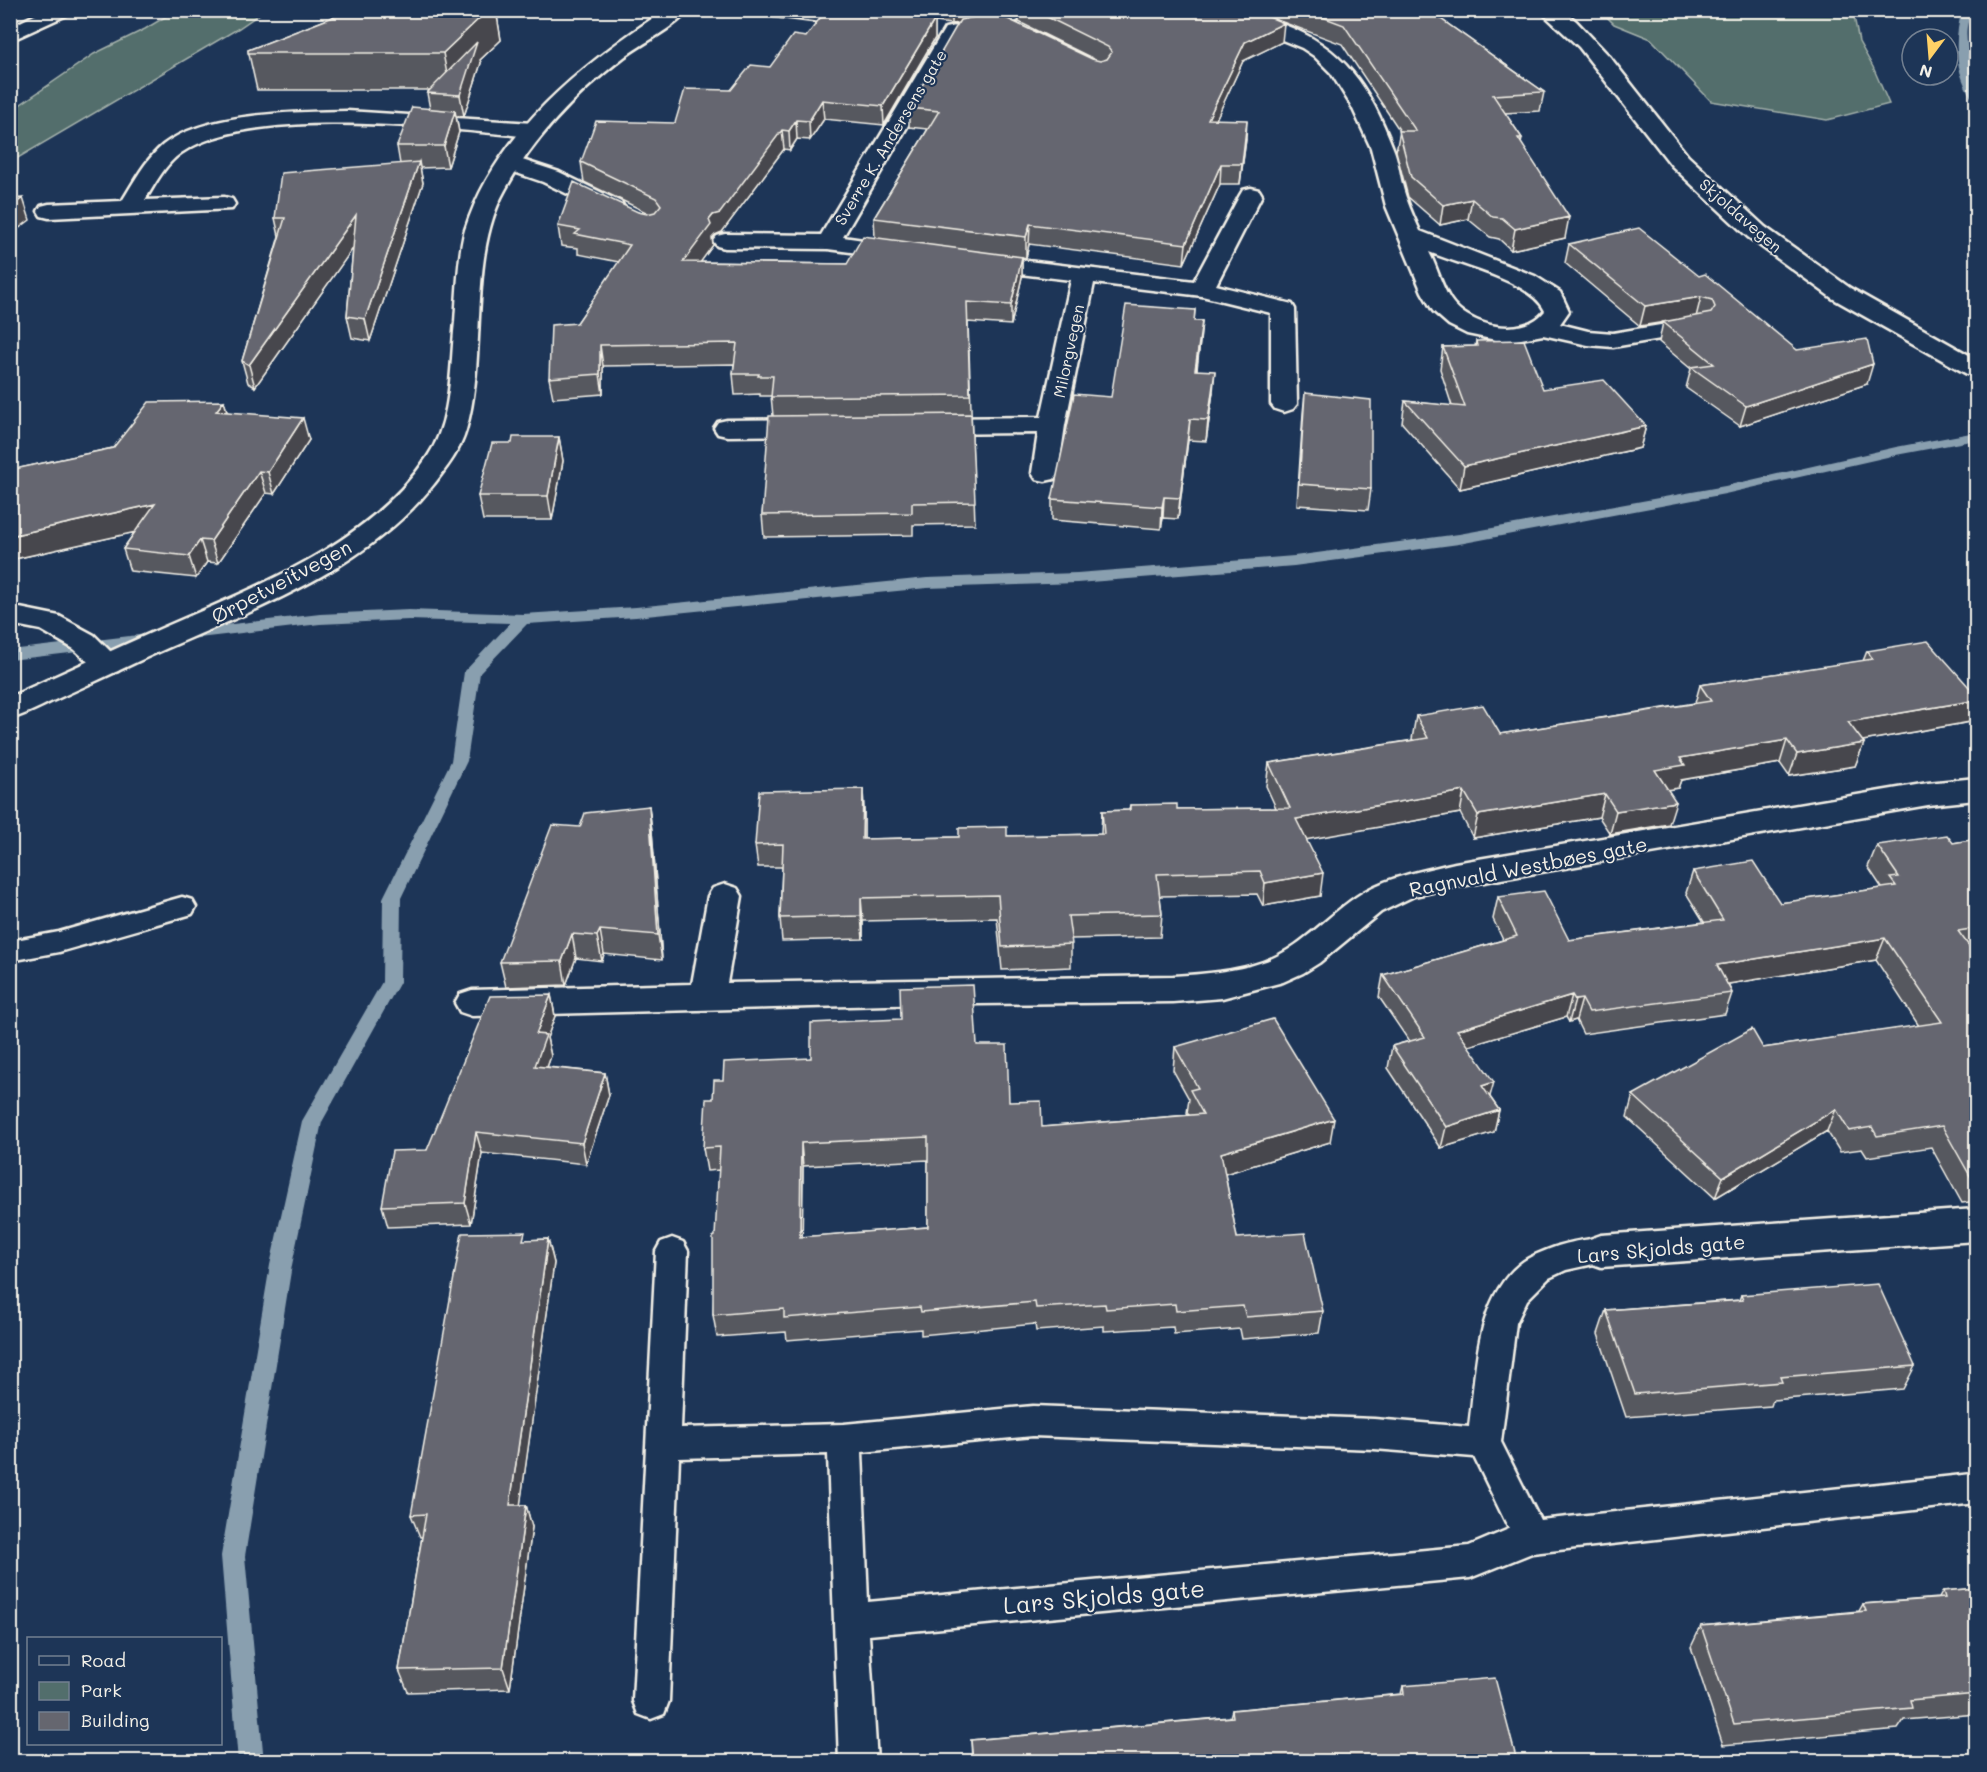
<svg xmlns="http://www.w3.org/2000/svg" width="1987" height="1772" font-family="Mali,sans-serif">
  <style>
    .green { fill: #526e6c; stroke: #a3b0aa; stroke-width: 1.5 }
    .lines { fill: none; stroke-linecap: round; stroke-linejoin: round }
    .stream { fill: #899faf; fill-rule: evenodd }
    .service-casing { stroke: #f4f1e8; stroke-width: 5 }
    .minor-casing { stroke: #f4f1e8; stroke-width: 5 }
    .tertiary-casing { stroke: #f4f1e8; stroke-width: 5 }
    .secondary-casing { stroke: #f4f1e8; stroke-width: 5 }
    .trunk-casing { stroke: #f4f1e8; stroke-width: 5 }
    .service { fill: #1d3557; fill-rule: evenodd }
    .minor { fill: #1d3557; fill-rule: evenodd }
    .tertiary { fill: #1d3557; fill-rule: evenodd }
    .secondary { fill: #1d3557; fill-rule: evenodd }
    .trunk { fill: #1d3557; fill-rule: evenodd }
    .wall { fill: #57585f; stroke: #f4f1e8; stroke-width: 1.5; fill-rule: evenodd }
    .shaded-wall { fill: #47474e; stroke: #f4f1e8; stroke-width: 1.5 }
    .building { fill: #65666f; stroke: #f4f1e8; stroke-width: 1.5; fill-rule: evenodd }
    .labels { text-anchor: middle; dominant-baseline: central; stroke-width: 4.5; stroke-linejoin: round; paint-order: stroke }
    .far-street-label { font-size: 16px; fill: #f4f1e8; stroke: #1d3557 }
    .street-label { font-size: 20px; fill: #f4f1e8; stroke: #1d3557 }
    .near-street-label { font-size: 24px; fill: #f4f1e8; stroke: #1d3557 }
  </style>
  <rect width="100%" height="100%" fill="#1d3557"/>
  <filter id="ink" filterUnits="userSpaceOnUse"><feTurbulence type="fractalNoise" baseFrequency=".0167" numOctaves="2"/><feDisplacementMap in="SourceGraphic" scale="12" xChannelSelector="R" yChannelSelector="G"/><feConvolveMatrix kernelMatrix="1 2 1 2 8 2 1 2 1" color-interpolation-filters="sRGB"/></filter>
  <g filter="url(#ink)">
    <path class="green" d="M175,11H264L239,28L11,162V111L94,54L145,29Z
      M1601,11H1853L1859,42L1873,67L1889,104L1827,120L1711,101L1651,39L1614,24Z"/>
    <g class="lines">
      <path class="stream" d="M1962,10H1975C1954,31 1979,77 1976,100L1972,99C1955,71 1953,42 1962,10Z
        M1976,432V440L1896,455L1725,494L1459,544L1294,566L1077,583L927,588L636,617L527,624L480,673L467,761L401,898L400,982L322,1122L292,1265L245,1556L264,1762H238L221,1556L270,1265L302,1121L382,982L383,898L451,761L464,672L510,623L409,620L320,624L10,660V650L320,614L409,610L523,614L636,607L927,578L1077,573L1294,556L1459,534L1725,486L1896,447Z"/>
      <defs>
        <path id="service" d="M182,897L192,900L196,907L192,914L59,952L10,961V941L59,932Z
          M672,1238L683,1242L688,1251L681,1428L844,1424L1033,1406L1374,1419L1469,1427C1477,1372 1474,1297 1524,1261C1535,1254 1547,1250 1558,1246C1575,1241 1595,1236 1612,1242L1617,1251L1612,1260L1566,1270L1549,1278L1527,1300L1516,1323L1501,1442L1540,1520L1972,1474L1976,1475V1503L1532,1553L1470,1578L869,1635L877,1762H839L828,1454L679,1458L669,1701L664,1714L651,1719L638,1714L633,1701L656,1251L661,1242ZM1033,1436L1374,1449L1474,1457L1509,1529L1469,1546L868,1602L862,1452Z"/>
        <path id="minor" d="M765,10C802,10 839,9 875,18L878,22L875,26L868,28L775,16L768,14Z
          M1008,10H1037L1034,14L990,31L960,36L843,237L911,247L915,252L911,257L903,259L828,249L725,248L717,246L713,241L717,236L725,234L821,235L945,28L977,22Z
          M1215,10C1243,10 1256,14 1282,24C1344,47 1370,88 1393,148C1398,160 1399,172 1402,184C1406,200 1413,216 1420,231L1535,276L1560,292L1569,311L1560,324L1588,331L1613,333L1696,319L1705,321L1708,326L1705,331L1696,333L1613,347L1588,345L1543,335L1516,340H1496L1467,334L1449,325L1433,311L1422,292L1386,206L1371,148L1352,107L1331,73L1314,56L1302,48L1218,14ZM1429,252C1460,265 1532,281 1545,311C1523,339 1468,327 1450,299C1441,285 1437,267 1429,252Z
          M347,111L533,123L541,125L544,130L541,135L533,137C446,129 253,104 181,153C165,164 155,184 145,200L224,197L232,199L235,204L232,209L49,218L41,216L38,211L41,206L49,204L122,201C134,182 145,160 163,145C205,112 295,112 347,111Z
          M510,156L559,172L621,202L624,207L621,212L613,214L605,212L543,182L502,168L499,163L502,158Z
          M1251,188L1259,190L1262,195L1216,285L1292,304L1295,309L1297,404L1293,409L1284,412L1275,409L1271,404V313L1202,296L1094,283L1065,425L1058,473L1054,479L1045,481L1036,479L1032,473L1038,433L926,434L917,432L913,426L917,420L926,418L1041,417L1071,280L978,269L970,267L966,262L970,257L978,255L1194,281L1240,195L1243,190Z
          M812,419L821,421L825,427L821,433L812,435L727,436L718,434L714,428L718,422L727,420Z
          M10,606L59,616L94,635L123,664L118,671L108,673L98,671L74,649L41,630L10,624Z
          M1976,778V800L1928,805L1455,887L1414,896L1381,912L1319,963L1303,973L1283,982L1222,998L1173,1002L887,1005L472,1016L460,1012L455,1003L460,994L472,990L692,984L708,896L713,888L725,884L737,888L742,896L727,983L1173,976C1203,974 1234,972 1263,962C1299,950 1325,918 1356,897C1385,877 1422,871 1455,863L1928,783Z
          M1976,1209V1241L1601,1267L1587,1262L1582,1251L1587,1240L1601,1235Z"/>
        <path id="tertiary" d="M665,10H689C677,26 641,44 624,57C576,94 534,137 505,190C467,258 488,355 466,430C460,451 447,467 434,484C362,575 243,613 141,660C114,673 87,685 59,698C43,705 28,714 10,719V697C60,674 110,651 160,629C255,587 367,547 428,456C453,419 450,365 455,322C457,296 458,253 465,230C496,132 583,64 665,10Z"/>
        <path id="secondary" d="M1539,10H1562L1576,21L1610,57L1688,156L1765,227L1850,288L1976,359V376L1967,374L1832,298L1748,237L1672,166L1579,47Z"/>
        <path id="trunk" d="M45,10H72L69,14L10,41V27Z"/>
      </defs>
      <use href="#service" class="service-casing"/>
      <use href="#minor" class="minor-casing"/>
      <use href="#tertiary" class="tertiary-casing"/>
      <use href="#secondary" class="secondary-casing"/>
      <use href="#trunk" class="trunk-casing"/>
      <use href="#service" class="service"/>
      <use href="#minor" class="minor"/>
      <use href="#tertiary" class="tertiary"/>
      <use href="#secondary" class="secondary"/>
      <use href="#trunk" class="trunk"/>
    </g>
    <path class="wall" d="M351,10H496L501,40L480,60L481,63L464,116H456L459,132L448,167L420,168L423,183L370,341L352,338L347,316L353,248L255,387L248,383L242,361L279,236L275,218L400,164L397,146L430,109L427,93L430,90H257L248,50Z
      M880,10H1001L995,13L1094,59L1019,22V10H1428L1544,92L1540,111L1505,113L1522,138L1521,143L1565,238L1511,250L1499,239L1490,237L1468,219L1440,225L1408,197L1396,151L1400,131L1342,44L1261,14L1282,42L1243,61L1216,119L1246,139L1240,184H1220L1184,264L1029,244L1026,258L1022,257V277L1011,325L968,322L975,524L913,525V535L764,537L762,515L773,416L771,396H760V394L735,395L733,374L734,364L603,366V394L553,398L549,378L577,323L619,262L578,254V248L561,246L558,226L638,212L647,214H650L584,182L581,162L675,123L770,67L806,37L880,13ZM935,22L952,24L959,23L909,108V127L928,129L874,218L875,238L847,264L700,262L713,245L712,238L715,235L722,232L784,149L790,150L797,139L810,140L824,119L884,125L935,38Z
      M1569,244L1699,276L1797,350L1867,384L1740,426L1686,388L1691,369L1659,342L1663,322L1640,326L1565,263Z
      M1195,310L1194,321H1202L1197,370L1213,392L1206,441L1188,440L1178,519L1163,518L1161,529L1052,520V499L1111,397Z
      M1476,341L1543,389L1646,426L1640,448L1460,489L1402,423L1405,401L1452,406L1440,369L1443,347L1475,346Z
      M1305,393L1371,489L1368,510L1297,505L1303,413Z
      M224,401L227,412L309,440L274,494L266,493L218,563L207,562L196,578L130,571L123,549L135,532L10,560V470L113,448Z
      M559,437L563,461L552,520H483L478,496L512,443Z
      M1867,651L1977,696V708L1970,722L1862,741L1864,743L1855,766L1789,776L1780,763L1681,780L1678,788L1668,789L1669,824L1610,834L1599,817L1473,838L1460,813L1306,839L1320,896L1263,906L1257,894L1160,896L1162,914L1160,937L1071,939V967L1002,970L997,918L863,921V939L782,941L780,918L782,867H758L755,845L863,789L864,812V839L1101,834L1102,811L1129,810L1130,805L1177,809L1276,808L1266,786L1269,763L1413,740L1412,739L1416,716L1500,734L1695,703L1700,685L1863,661Z
      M649,806L652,831L662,960L604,954L602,961L576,958L566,985L506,987L500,962L580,827Z
      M1977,839V948L1971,949L1977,957V1201L1962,1203L1931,1147L1867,1157L1862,1149L1840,1152L1827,1131L1715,1198L1627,1117L1633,1095L1763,1048L1919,1026L1876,960L1728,984L1732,993L1725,1014L1583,1034L1576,1020L1569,1022L1566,1017L1468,1046L1490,1097L1499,1110L1494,1132L1441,1148L1388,1068L1392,1046L1409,1041L1379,997L1383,975L1503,940L1493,919L1498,897L1569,940L1704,922L1686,893L1693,871L1780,903L1882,888L1868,867L1877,845L1953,843Z
      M551,995L555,1016L547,1038L551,1056L547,1067L605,1073L609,1095L586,1164L482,1153L471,1224L388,1227L382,1206Z
      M977,1045L1009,1102L1042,1127L1189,1115L1187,1113L1189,1099L1173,1070L1175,1047L1330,1142L1225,1174L1237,1238L1323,1311L1319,1333L1242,1339L1240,1329L1174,1334L1173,1327L1104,1331V1326L1036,1331L1035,1324L921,1335V1329L787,1340L786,1332L717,1337L713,1315L719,1170L707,1171L703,1148L713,1099L723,1080L811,1058ZM928,1160V1227L802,1237L803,1166Z
      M548,1239L554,1263L520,1505H526L532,1527L510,1689L408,1692L399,1670L422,1537H420L411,1515L527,1240Z
      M1741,1295L1915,1366L1903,1389L1773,1400L1771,1406L1626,1417L1598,1334L1606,1310L1739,1300Z
      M1977,1588V1714L1904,1720L1898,1729L1723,1745L1691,1647L1701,1626L1859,1611L1863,1604L1939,1598L1943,1591Z
      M1403,1686L1517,1761H972L971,1740L1230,1717L1232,1710L1401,1694Z"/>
    <path class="shaded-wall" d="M488,10H496L501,40L480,60L481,63L464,116L460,95L450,90L443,53Z
      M952,10H1001L978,20L952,24Z
      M935,19V38L884,125L883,106Z
      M1284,23L1282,42L1243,61L1207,139L1208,119L1245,42Z
      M822,100L824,119L810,140L809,121Z
      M455,111L459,132L448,167L444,146Z
      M796,120L797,139L790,150L789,131Z
      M1247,120L1246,139L1240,184L1242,164Z
      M782,130L784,149L722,232L715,235L712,238L713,245L686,282L683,262L709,220Z
      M419,162L423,183L370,341L365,319Z
      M1221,164L1220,184L1184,264L1186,244Z
      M23,198L30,220L10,235V207Z
      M1472,199L1468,219L1440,225L1443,205Z
      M356,215L361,237L255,387L249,365Z
      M1569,217L1565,238L1511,250L1515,229Z
      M1030,224L1029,244L1026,258V237Z
      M1022,257V277L1011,325V305Z
      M1701,297L1696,317L1640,326L1645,306Z
      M1202,321L1200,342L1194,390L1195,370Z
      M600,345L603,366V394L600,374Z
      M1873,364L1867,384L1740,426L1746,406Z
      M1215,371L1213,392L1206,441L1208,420Z
      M224,401L230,422L216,411Z
      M303,418L309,440L274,494L268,472Z
      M1190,419L1188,440L1178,519L1180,498Z
      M1646,426L1640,448L1460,489L1464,466Z
      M559,437L563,461L552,520L548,496Z
      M259,471L266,493L218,563L211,541Z
      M1164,497L1163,518L1161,529L1162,507Z
      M155,504L163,526L10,560V536Z
      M200,540L207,562L196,578L189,556Z
      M1977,700V708L1970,722L1840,745L1848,722Z
      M1787,740L1780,763L1681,780L1678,788L1649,793L1655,770L1680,758Z
      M1864,743L1855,766L1789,776L1797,754Z
      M863,789L864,812V862L862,839Z
      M1464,791L1460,813L1293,842L1296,819Z
      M1605,794L1599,817L1473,838L1478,815Z
      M1676,802L1669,824L1610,834L1616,811Z
      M649,806L652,831L662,960L658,935Z
      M1323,873L1320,896L1263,906L1265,883Z
      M861,898L863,921V939L861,916Z
      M600,930L604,954L602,961L597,936Z
      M572,934L576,958L566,985L562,961Z
      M1885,938L1876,960L1710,987L1717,965Z
      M551,995L555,1016L547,1038L551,1056L540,1087L535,1066L536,1034Z
      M1572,995L1566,1017L1452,1051L1457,1030Z
      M1582,999L1576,1020L1569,1022L1575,1000Z
      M605,1073L609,1095L586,1164L582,1143Z
      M1494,1082L1488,1103L1482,1086Z
      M1836,1109L1827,1131L1715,1198L1723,1177Z
      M1499,1110L1494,1132L1441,1148L1446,1127Z
      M1334,1119L1330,1142L1218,1176L1221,1153Z
      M476,1132L482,1153L471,1224L465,1203Z
      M801,1143L803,1166L802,1260L800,1237Z
      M548,1239L554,1263L517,1528L510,1505Z
      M526,1505L532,1527L510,1689L503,1668Z"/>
    <path class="building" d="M351,10H488L443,53H248V50Z
      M840,10H861L935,19L883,106L822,100L809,121L796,120L789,131L782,130L720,213L713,215L709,220L711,225L683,262L847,264L863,236L1022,257L1011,305L967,302L970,395L771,397L773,376H758L759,374H733L737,343L600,345V374L549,378L551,325L577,323L630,245L575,234L580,230L558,226L574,182L638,212L647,214L655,212L661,205L656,198L581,162L596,121L675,123L685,89L731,90L751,65L770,67L793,35L806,37L820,18Z
      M1033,10H1251L1284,23L1245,42L1208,119L1247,120L1242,164H1221L1186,244L1030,224L1026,237L874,218L939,111L909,108L960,20L995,13L1092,59L1100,61L1107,59L1112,52L1108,47Z
      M1304,10H1428L1544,92L1493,95L1522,138H1518L1569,217L1515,229L1502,218L1493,217L1472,199L1443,205L1411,177L1399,131H1416L1344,25Z
      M477,42L460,95L427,93Z
      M412,107L455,111L444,146H397Z
      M419,162L365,319L347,316L356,215L249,365L242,361L285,218H275L281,173Z
      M23,198L10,207V199Z
      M1639,228L1699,276L1705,274L1797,350L1867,339L1873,364L1746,406L1691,367L1714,364L1663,322L1711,313L1715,307L1712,300L1701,297L1645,306L1569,244Z
      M1126,305L1195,310L1194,321H1202L1195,370L1215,371L1208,420L1190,419L1180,498L1164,497L1162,507L1052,499L1074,394L1111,397Z
      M1524,340L1543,389L1604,380L1646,426L1464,466L1405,401L1465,407L1443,347L1477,346L1476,341Z
      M1305,393L1371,400V489L1299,484Z
      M224,401L216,411L303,418L268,472L259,471L211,541L200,540L189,556L123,549L155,504L10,536V470L113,448L149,402Z
      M971,414L975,502L912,503V513L762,515L769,416Z
      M513,437H559L548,496H478L492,443H512Z
      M1928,641L1977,696V700L1848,722L1864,743L1797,754L1787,740L1680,758L1685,765L1655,770L1676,802L1616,811L1605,794L1478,815L1464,791L1296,819L1323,873L1265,883L1260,871L1157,874L1162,914L1068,916L1072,944L1002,947L998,895L861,898V916L780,918L783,844L755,845L759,791L863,789L862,839L959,837V828L1007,827V836L1104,834L1102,811L1130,810V805L1177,804V809L1290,808L1269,763L1428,738L1416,716L1483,705L1500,734L1711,701L1700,685L1873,659L1867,651Z
      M649,806L658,935L600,930L597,936L572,934L562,961L500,962L552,825L580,827L585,813Z
      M1947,835L1953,843L1977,839V928L1958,931L1977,957V1181H1973L1942,1126L1877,1136L1872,1127L1849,1131L1836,1109L1723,1177L1633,1095L1752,1029L1763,1048L1942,1022L1885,938L1717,965L1732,993L1589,1012L1582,999L1575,1000L1572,995L1457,1030L1494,1082L1482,1086L1499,1110L1446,1127L1392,1046L1425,1037L1383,975L1517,936L1498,897L1544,891L1569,940L1723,920L1693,871L1753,861L1780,903L1896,886L1890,878L1899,877L1877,845Z
      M973,985L977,1045H1007L1009,1102L1041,1101L1042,1127L1203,1114L1190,1090L1198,1088L1175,1047L1273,1019L1334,1119L1221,1153L1237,1238L1305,1233L1323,1311L1246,1317L1243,1306L1176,1311L1175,1304L1106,1309L1105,1304L1036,1308L1035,1302L921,1312L920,1307L784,1318V1309L713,1315V1237L715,1236L720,1147L703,1148L706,1099H713L714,1080H723L724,1062L811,1058V1023L901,1019L900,987ZM928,1137V1227L800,1237L801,1143Z
      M551,995L536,1034L546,1035L535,1066L605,1073L582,1143L476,1132L465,1203L382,1206L392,1151L427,1150L490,996Z
      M525,1232L523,1240L548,1239L510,1505H526L503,1668L399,1670L426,1514L411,1515L462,1233Z
      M1878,1284L1915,1366L1780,1377L1782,1382L1635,1394L1606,1310L1743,1300L1741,1295Z
      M1977,1588V1694L1910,1700L1912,1708L1734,1724L1701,1626L1866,1611L1863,1604L1945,1598L1943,1591Z
      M1495,1678L1517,1761H973L971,1740L1233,1717L1232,1710L1404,1694L1403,1686Z"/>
  </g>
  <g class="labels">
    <g class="far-street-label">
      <text transform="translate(890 137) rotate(-59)">Sverre K. Andersens gate</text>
      <text transform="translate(1741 215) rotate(41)">Skjoldavegen</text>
      <text transform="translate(1068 351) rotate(-78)">Milorgvegen</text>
    </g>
    <g class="street-label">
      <text transform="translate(281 581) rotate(-28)">Ørpetveitvegen</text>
      <text transform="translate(1528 866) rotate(-11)">Ragnvald Westbøes gate</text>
      <text transform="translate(1661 1248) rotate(-5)">Lars Skjolds gate</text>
    </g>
    <g class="near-street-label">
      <text transform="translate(1104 1596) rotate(-5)">Lars Skjolds gate</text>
    </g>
  </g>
  <rect width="1987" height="1772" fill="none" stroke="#1d3557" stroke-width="36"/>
  <rect x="18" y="18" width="1951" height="1736" fill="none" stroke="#f4f1e8" stroke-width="2" filter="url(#ink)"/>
  <rect x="27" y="1637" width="195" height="108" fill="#1d3557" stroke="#738091" stroke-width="1.5"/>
  <rect x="39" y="1656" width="30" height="9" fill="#1d3557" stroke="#738091" stroke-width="1.5"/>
  <text x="81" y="1667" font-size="18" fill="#f4f1e8">Road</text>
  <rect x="39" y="1682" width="30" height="18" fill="#526e6c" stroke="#738091" stroke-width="1.5"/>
  <text x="81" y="1697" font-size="18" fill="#f4f1e8">Park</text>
  <rect x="39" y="1712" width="30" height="18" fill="#65666f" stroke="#738091" stroke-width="1.5"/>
  <text x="81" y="1727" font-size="18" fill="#f4f1e8">Building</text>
  <g transform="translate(1930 57) rotate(196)"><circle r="28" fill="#1d3557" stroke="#738091" stroke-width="1.5"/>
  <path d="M0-4.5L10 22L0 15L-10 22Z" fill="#ffd166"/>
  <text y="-9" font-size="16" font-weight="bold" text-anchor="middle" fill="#f4f1e8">N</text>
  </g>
</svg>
